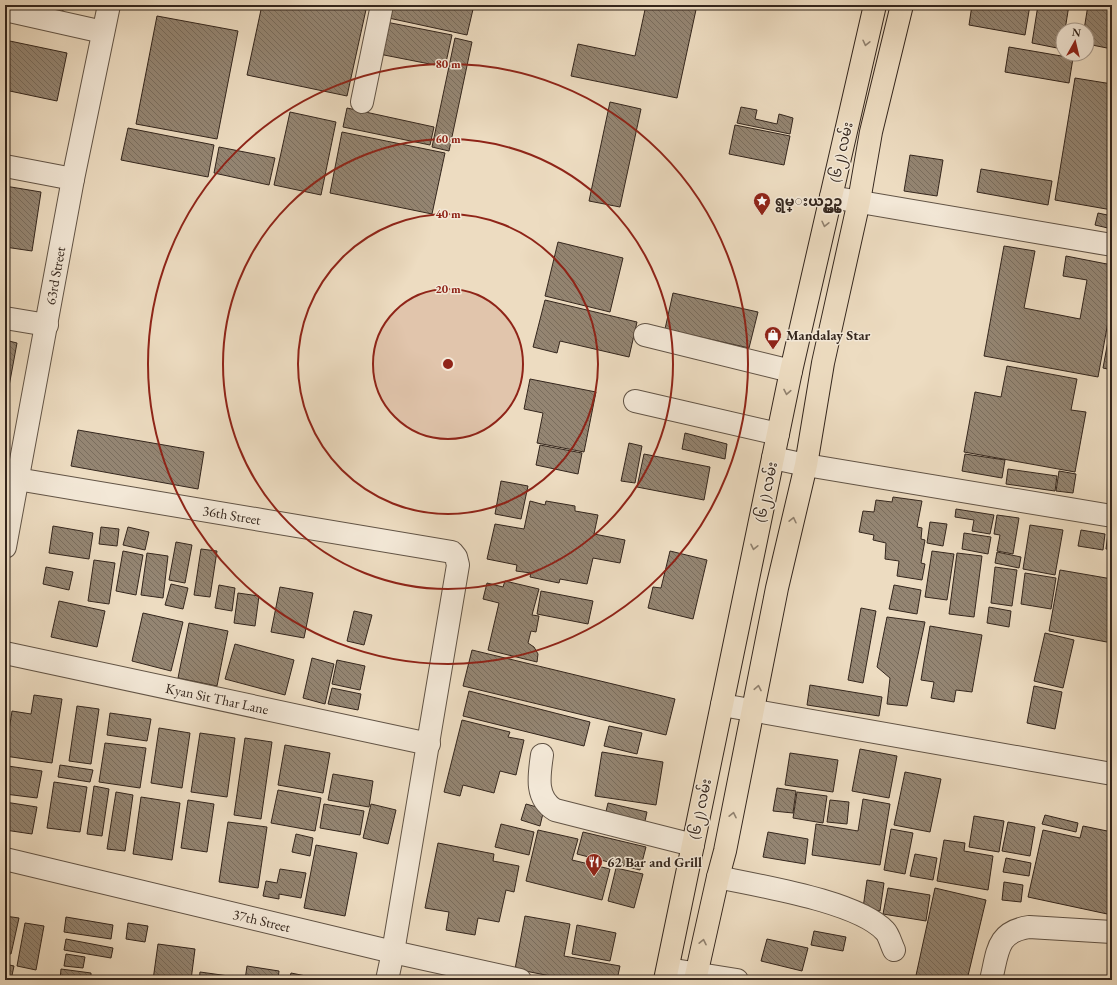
<svg xmlns="http://www.w3.org/2000/svg" width="1117" height="985" font-family="'EB Garamond','Noto Sans Myanmar',serif">
  <style>
    .building { fill: url(#building-back-hatch); stroke: #34261d }
    .lines { fill: none; stroke-linecap: round; stroke-linejoin: round }
    .minor-casing { stroke: #625446; stroke-width: 24 }
    .major-casing { stroke: #34261d; stroke-width: 24 }
    .minor { stroke: #f3e8d7; stroke-width: 22 }
    .major { stroke: #eddcc1; stroke-width: 22 }
    .oneway { stroke: #90816f }
    .ring { fill: none; stroke: #8f2418; stroke-width: 2 }
    .labels { text-anchor: middle; dominant-baseline: central; stroke-width: 3; stroke-linejoin: round; paint-order: stroke }
    .street-label { font-size: 14px; fill: #34261d; stroke: #f3e8d7 }
    .poi-label { font-size: 14px; font-weight: bold; fill: #34261d; stroke: #f3e8d7; text-anchor: start }
    .centre { fill: #8f2418; stroke: #f3e8d7; stroke-width: 2 }
    .ring-label { font-size: 12px; text-anchor: middle; font-weight: bold; fill: #8f2418; stroke: #f3e8d7; stroke-width: 3; stroke-linejoin: round; paint-order: stroke }
  </style>
  <defs>
    <pattern id="building-back-hatch" width="6" height="6" patternUnits="userSpaceOnUse"><rect width="6" height="6" fill="#948572"/><path d="M-1 5l2 2M0 0l6 6M5-1l2 2" fill="none" stroke="#7a6d5d"/></pattern>
  </defs>
  <rect width="100%" height="100%" fill="#eddcc1"/>
  <filter id="stains"><feTurbulence type="fractalNoise" baseFrequency=".005" numOctaves="4"/><feColorMatrix values="0 0 0 0 .2 0 0 0 0 .09 0 0 0 0 .02 0 0 0 .5 -.17"/></filter>
  <radialGradient id="worn" r=".72"><stop offset=".6" stop-color="#630" stop-opacity="0"/><stop offset="1" stop-color="#630" stop-opacity=".3"/></radialGradient>
  <path class="building" d="M40,5H64L62,15L39,10Z
    M262,5H367L347,96L247,75Z
    M386,5H474L467,35L384,17Z
    M646,5H697L677,98L571,76L578,44L635,56Z
    M972,5H1030L1025,35L969,25Z
    M1038,5H1069L1065,30H1063L1062,49L1032,43Z
    M1088,5L1100,8L1101,5H1112V49L1087,44V30H1084Z
    M157,16L238,31L217,139L136,124Z
    M386,22L452,35L445,67L379,54Z
    M455,38L472,42L449,151L432,147Z
    M5,40L67,53L57,101L5,90Z
    M1009,47L1073,58L1069,83L1005,72Z
    M1075,78L1112,84V210L1055,200Z
    M610,102L641,109L620,207L589,201Z
    M741,107L757,110L755,119L777,124L779,114L793,118L790,134L737,123Z
    M347,108L434,127L430,145L343,127Z
    M290,112L336,122L321,195L274,185Z
    M735,125L790,136L784,165L729,154Z
    M128,128L214,145L208,177L121,160Z
    M342,132L445,153L432,214L330,193Z
    M219,147L275,158L269,185L214,173Z
    M910,155L943,160L937,196L904,191Z
    M981,169L1052,181L1048,205L977,192Z
    M5,186L41,192L32,251L5,247Z
    M1098,213L1112,216V229L1095,225Z
    M558,242L623,258L610,312L545,296Z
    M1004,246L1035,251L1024,308L1080,319L1087,280L1063,276L1066,256L1112,265V300L1098,377L984,356Z
    M673,293L758,312L749,348L665,329Z
    M545,300L637,322L629,357L560,341L557,353L533,347Z
    M1110,330H1112V370L1103,368Z
    M5,340L17,343L5,408Z
    M1007,366L1077,379L1071,410L1086,412L1075,472L964,452L975,392L1001,397Z
    M530,379L596,392L584,452L537,443L543,413L524,409Z
    M78,430L204,452L198,489L71,466Z
    M685,433L727,444L725,459L682,449Z
    M629,443L642,446L635,483L621,481Z
    M540,445L582,453L578,474L536,465Z
    M644,454L710,467L704,500L637,487Z
    M965,454L1005,460L1002,478L962,471Z
    M1008,469L1057,476L1055,491L1006,484Z
    M1059,471L1076,474L1073,493L1056,491Z
    M501,481L528,486L521,519L495,514Z
    M893,497L922,501L917,527L922,528L921,539L925,540L921,563L925,564L922,580L897,576L899,561L885,559L886,543L873,540L874,535L859,532L863,511L874,512L876,500L892,502Z
    M530,501L545,505L546,501L575,506V511L598,515L594,534L625,540L620,563L593,558L587,584L560,579L559,583L530,577L531,573L516,571L517,565L487,559L495,524L524,529Z
    M956,509L994,515L990,534L972,531L974,520L955,517Z
    M997,515L1019,518L1013,554L997,551L1000,535L994,534Z
    M930,522L947,524L943,546L927,543Z
    M1030,525L1063,530L1055,575L1023,569Z
    M53,526L93,533L89,559L49,553Z
    M101,527L119,529L117,546L99,544Z
    M128,527L149,532L145,550L123,545Z
    M1081,530L1105,534L1103,550L1078,546Z
    M964,533L991,537L988,554L962,549Z
    M1108,533L1112,534V550L1106,549Z
    M176,542L192,545L185,583L169,580Z
    M201,549L217,551L210,597L194,595Z
    M123,551L143,555L136,595L116,591Z
    M670,551L707,560L693,619L648,608L653,587L661,588Z
    M932,551L954,554L947,600L925,597Z
    M997,552L1021,557L1019,568L995,563Z
    M147,553L168,556L163,598L141,595Z
    M957,553L982,556L974,617L949,614Z
    M94,560L115,563L109,604L88,601Z
    M46,567L73,572L69,590L43,584Z
    M995,567L1017,570L1012,606L991,603Z
    M1060,570L1112,579V643L1049,631Z
    M1025,573L1056,578L1051,609L1021,604Z
    M505,581L539,589L532,615L539,616L536,632L531,631L528,643L534,647L538,654L537,662L488,650L499,603L483,599L487,583L503,587Z
    M171,584L188,588L183,609L165,605Z
    M219,585L235,588L232,611L215,608Z
    M894,585L921,590L917,614L889,609Z
    M280,587L313,593L304,638L271,632Z
    M541,591L593,601L588,624L537,614Z
    M238,593L259,596L255,626L234,623Z
    M59,601L105,611L97,647L51,637Z
    M989,607L1011,611L1009,627L987,623Z
    M861,608L876,611L863,683L848,680Z
    M354,611L372,615L364,645L347,641Z
    M143,613L183,622L171,671L132,661Z
    M887,617L925,622L907,706L887,704L890,678L877,667Z
    M189,623L228,631L217,686L178,678Z
    M930,626L982,635L972,692L956,690L954,702L931,698L934,682L921,680Z
    M1045,633L1074,640L1063,688L1034,681Z
    M235,644L294,660L285,695L225,679Z
    M472,650L675,699L666,735L463,686Z
    M312,658L334,664L325,704L303,698Z
    M337,660L365,666L360,690L332,684Z
    M810,685L882,697L879,716L807,705Z
    M1034,686L1062,692L1055,729L1027,723Z
    M332,688L361,694L358,710L328,704Z
    M469,691L590,722L584,746L463,716Z
    M34,695L62,699L52,763L5,756L12,711L31,714Z
    M77,706L99,709L91,764L69,761Z
    M110,713L151,719L147,741L107,735Z
    M462,720L510,732L508,737L524,740L516,775L500,771L494,793L463,785L460,796L444,792Z
    M609,726L642,733L637,754L604,746Z
    M159,728L190,733L182,788L151,783Z
    M200,733L235,738L227,797L191,792Z
    M245,738L272,742L261,819L234,815Z
    M105,743L146,748L140,788L99,782Z
    M285,745L330,753L323,793L278,785Z
    M860,749L897,756L889,798L852,791Z
    M602,752L663,762L656,805L595,796Z
    M790,753L838,760L833,792L785,785Z
    M60,765L93,770L90,782L58,777Z
    M8,766L42,771L37,798L5,794Z
    M905,772L941,779L930,832L894,825Z
    M333,774L373,781L369,807L328,800Z
    M54,782L87,787L80,832L47,828Z
    M94,786L109,789L102,836L87,834Z
    M777,788L796,791L793,813L773,811Z
    M278,790L321,798L315,831L271,823Z
    M116,792L133,795L125,851L107,849Z
    M797,792L827,796L823,823L793,818Z
    M141,797L180,803L172,860L133,854Z
    M863,799L890,804L880,865L812,855L816,824L858,831Z
    M188,800L214,804L207,852L181,848Z
    M830,800L849,802L847,824L827,822Z
    M5,802L37,807L32,834L5,830Z
    M608,803L647,812L643,830L604,820Z
    M324,804L364,811L360,835L320,828Z
    M371,804L396,810L388,844L363,838Z
    M526,804L544,809L540,826L521,820Z
    M1045,815L1078,823L1076,832L1042,824Z
    M974,816L1004,821L999,852L969,847Z
    M228,822L267,827L258,888L219,882Z
    M1008,822L1035,827L1030,856L1002,851Z
    M501,824L534,832L529,855L495,847Z
    M1083,826L1112,832V915L1028,897L1043,830L1080,838Z
    M891,829L913,833L905,874L884,870Z
    M538,830L578,839L572,860L610,869L602,900L526,881Z
    M583,832L646,847L640,870L577,854Z
    M768,832L808,839L805,864L763,857Z
    M296,834L313,838L310,856L292,852Z
    M944,840L965,843L964,851L993,856L988,890L937,881Z
    M438,843L494,854L493,861L519,866L514,892L506,890L499,922L478,918L475,935L446,930L449,912L425,908Z
    M316,845L357,853L345,916L304,908Z
    M915,854L937,858L933,880L910,876Z
    M1006,858L1031,863L1029,876L1003,872Z
    M616,868L643,874L634,908L608,901Z
    M280,869L306,873L301,898L279,894V899L263,896L266,881L277,883Z
    M867,880L884,883L880,911L863,908Z
    M1004,882L1023,885L1021,902L1002,900Z
    M888,888L930,895L926,921L883,914Z
    M935,888L986,900L967,980H915Z
    M5,916L19,918L11,954L5,953Z
    M525,916L570,924L564,956L620,966L617,980H571L515,969Z
    M66,917L113,925L111,939L64,932Z
    M25,923L44,926L36,970L17,966Z
    M128,923L148,926L145,942L126,939Z
    M577,925L616,933L610,961L572,954Z
    M814,931L846,937L843,951L811,945Z
    M66,939L113,948L111,958L64,950Z
    M767,939L808,948L802,971L761,961Z
    M158,944L195,949L191,980H153Z
    M66,954L85,957L83,968L64,966Z
    M5,964L14,966L11,980H5Z
    M247,966L279,971L278,980H245Z
    M61,969L91,973V980H60Z
    M200,972L236,977V980H199Z
    M291,973L326,980H289Z"/>
  <g class="lines">
    <defs>
      <g id="minor">
        <path d="M5,10L103,32"/>
        <path d="M362,102L382,5"/>
        <path d="M5,166L73,179"/>
        <path d="M831,197L1112,245"/>
        <path d="M5,318L47,325"/>
        <path d="M645,335L791,371"/>
        <path d="M635,401L778,434"/>
        <path d="M773,458L806,465L1112,516"/>
        <path id="s1" d="M5,477L452,552L456,557L458,565L393,952L387,980"/>
        <path id="s2" d="M5,547L73,179L109,5"/>
        <path id="s3" d="M5,653L429,744"/>
        <path d="M722,705L1112,774"/>
        <path d="M542,755C539,776 535,798 555,810L693,845"/>
        <path id="s4" d="M5,859L393,952L520,980"/>
        <path d="M718,877C759,886 857,901 885,931C889,935 891,944 894,950"/>
        <path d="M668,969L737,980"/>
        <path d="M991,980C998,952 996,932 1029,927L1112,932"/>
      </g>
      <path id="major" d="M665,980L791,371L875,5
        M695,980L718,877L725,851L777,588L806,465L823,363L859,201L871,132L902,5"/>
    </defs>
    <use href="#minor" class="minor-casing"/>
    <use href="#major" class="major-casing"/>
    <use href="#minor" class="minor"/>
    <use href="#major" class="major"/>
  </g>
  <defs><path id="oneway-chevron" d="M-2-3.5L2.5 0L-2 3.5" fill="none" stroke-width="1.6" stroke-linecap="round" stroke-linejoin="round"/></defs>
  <g class="oneway">
    <use href="#oneway-chevron" transform="translate(866 43) rotate(103)"/>
    <use href="#oneway-chevron" transform="translate(825 224) rotate(103)"/>
    <use href="#oneway-chevron" transform="translate(787 392) rotate(101)"/>
    <use href="#oneway-chevron" transform="translate(793 520) rotate(-77)"/>
    <use href="#oneway-chevron" transform="translate(754 547) rotate(102)"/>
    <use href="#oneway-chevron" transform="translate(758 688) rotate(-79)"/>
    <use href="#oneway-chevron" transform="translate(733 815) rotate(-78)"/>
    <use href="#oneway-chevron" transform="translate(703 942) rotate(-78)"/>
  </g>
  <circle cx="448" cy="364" r="75" fill="#8f2418" fill-opacity=".12"/>
  <g class="ring">
    <circle cx="448" cy="364" r="75"/>
    <circle cx="448" cy="364" r="150"/>
    <circle cx="448" cy="364" r="225"/>
    <circle cx="448" cy="364" r="300"/>
  </g>
  <defs>
    <symbol id="sight-pin" viewBox="-11 -11 22 30"><path d="M0 17L-7.5 6A9.5 9.5 0 1 1 7.5 6Z" fill="#8f2418" stroke="#f3e8d7"/><path d="M0-6L1.8-2.2L6-1.7L2.9 1.2L3.7 5.4L0 3.3L-3.7 5.4L-2.9 1.2L-6-1.7L-1.8-2.2Z" fill="#fff"/></symbol>
    <symbol id="shop-pin" viewBox="-11 -11 22 30"><path d="M0 17L-7.5 6A9.5 9.5 0 1 1 7.5 6Z" fill="#8f2418" stroke="#f3e8d7"/><path d="M-5-2.5h2.3a2.7 3.5 0 0 1 5.4 0H5L5.5 6h-11ZM-1.5-2.5h3a1.5 2.3 0 0 0-3 0Z" fill="#fff"/></symbol>
    <symbol id="restaurant-pin" viewBox="-11 -11 22 30"><path d="M0 17L-7.5 6A9.5 9.5 0 1 1 7.5 6Z" fill="#8f2418" stroke="#f3e8d7"/><path d="M-5-6h1v4h1v-4h1v4h1v-4h1v5L-1.5 .5V6h-2V.5L-5-1ZM5-6V6H3V1.5H1.5Q1.5-4 5-6Z" fill="#fff"/></symbol>
  </defs>
  <g fill-rule="evenodd">
    <use href="#sight-pin" x="752" y="191" width="20" height="27"/>
    <use href="#shop-pin" x="763" y="325" width="20" height="27"/>
    <use href="#restaurant-pin" x="584" y="852" width="20" height="27"/>
  </g>
  <g class="labels">
    <g class="street-label">
      <text transform="translate(841 152) rotate(-77)">(၆၂) လမ်း</text>
      <text stroke="none"><textPath href="#s2" startOffset="276">63rd Street</textPath></text>
      <text transform="translate(766 492) rotate(-78)">(၆၂) လမ်း</text>
      <text stroke="none"><textPath href="#s1" startOffset="230">36th Street</textPath></text>
      <text stroke="none"><textPath href="#s3" startOffset="217">Kyan Sit Thar Lane</textPath></text>
      <text transform="translate(700 809) rotate(-78)">(၆၂) လမ်း</text>
      <text stroke="none"><textPath href="#s4" startOffset="264">37th Street</textPath></text>
    </g>
    <g class="poi-label">
      <text x="775" y="201">ရွမ္းယဥ္ယဥ္</text>
      <text x="786" y="335">Mandalay Star</text>
      <text x="607" y="862">62 Bar and Grill</text>
    </g>
  </g>
  <circle cx="448" cy="364" r="6" class="centre"/>
  <g class="ring-label">
    <text x="448" y="68">80 m</text>
    <text x="448" y="143">60 m</text>
    <text x="448" y="218">40 m</text>
    <text x="448" y="293">20 m</text>
  </g>
  <rect width="1117" height="985" fill="none" stroke="#eddcc1" stroke-width="20"/>
  <rect x="6" y="6" width="1105" height="973" fill="none" stroke="#34261d" stroke-width="2"/>
  <rect x="10" y="10" width="1097" height="965" fill="none" stroke="#34261d"/>
  <g transform="translate(1075 42) rotate(8)"><circle r="19" fill="#f3e8d7" stroke="#a79a8d"/>
  <path d="M0-3L7 15L0 10L-7 15Z" fill="#8f2418"/>
  <text y="-6" font-size="11" font-weight="bold" text-anchor="middle" fill="#34261d">N</text>
  </g>
  <rect width="100%" height="100%" filter="url(#stains)"/>
  <rect width="100%" height="100%" fill="url(#worn)"/>
</svg>
